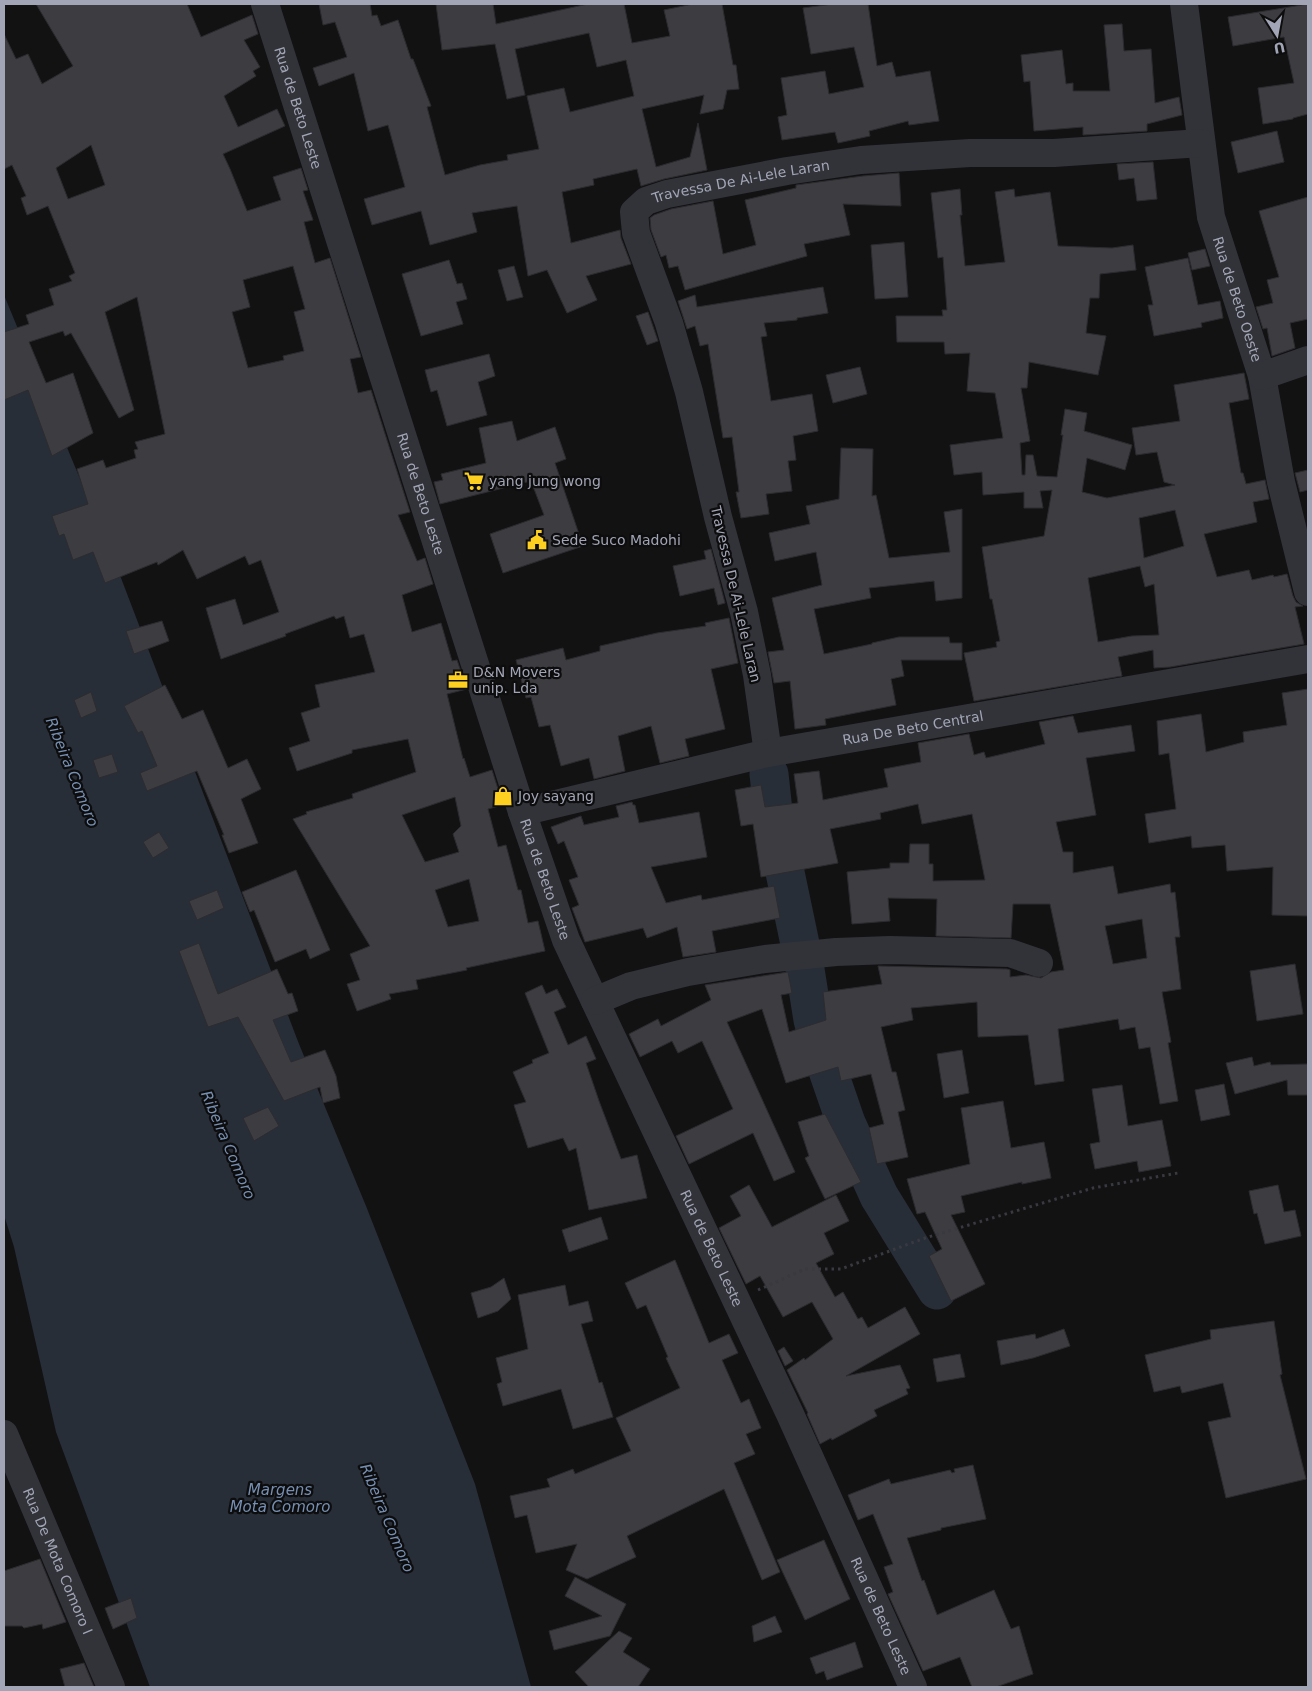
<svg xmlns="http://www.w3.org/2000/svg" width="1312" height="1691" font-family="'DejaVu Sans',sans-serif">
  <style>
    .water { fill: #272e38 }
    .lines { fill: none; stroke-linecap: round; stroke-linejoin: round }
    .river { stroke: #272e38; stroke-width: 39 }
    .building { fill: #3c3c41; stroke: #2c2c30; fill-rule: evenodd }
    .path { stroke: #383a40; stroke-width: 3; stroke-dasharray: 2.5 4; stroke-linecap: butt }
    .minor { stroke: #323339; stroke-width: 28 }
    .labels { text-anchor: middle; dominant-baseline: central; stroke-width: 4.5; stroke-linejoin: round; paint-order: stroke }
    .street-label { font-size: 14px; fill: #a2a5b5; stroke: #0d0d0e }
    .poi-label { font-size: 14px; fill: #a2a5b5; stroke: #0d0d0e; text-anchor: start }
    .water-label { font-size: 15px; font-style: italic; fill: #768fb3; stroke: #0d0d0e }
  </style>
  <rect width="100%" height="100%" fill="#121213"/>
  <path class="water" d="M4,295L121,578L299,1044L366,1206L475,1484L531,1687H150L56,1432L14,1247L4,1215Z"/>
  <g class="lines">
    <path class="river" d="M769,774L774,820L804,963L813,1020L825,1062L846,1123L879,1196L937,1290"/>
  </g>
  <path class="building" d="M36,4H187L201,37L252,15L258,34L244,40L260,67L253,71L256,76L224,96L238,127L277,109L285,126L223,154L230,169L247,211L281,200L273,177L301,168L308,190L303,191L313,220L304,222L315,263L330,258L361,357L350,359L358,393L371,390L410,512L398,515L417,561L425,558L433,584L402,595L412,632L441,623L452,661L457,660L467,689L447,694L463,759L464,758L470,777L492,770L503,805L488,809L498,847L506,845L518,890H521L528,923L538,921L545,951L466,968L467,970L416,980L418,989L389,994L391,999L357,1011L347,984L360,980L350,954L370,946L293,819L307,814L306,812L353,798L352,794L416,772L408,739L352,750V753L297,771L289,748L310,741L301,713L320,707L315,685L375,672L364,634L350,638L344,616L336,619L334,616L285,634L286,636L221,659L206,608L235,599L243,625L279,612L261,560L249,565L245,556L197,579L183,550L158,565L157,562L105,583L93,552L73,560L64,534L59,536L52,516L88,504L77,469L103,460L106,468L136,458L134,450L138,449L135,442L165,434L137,297L105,312L134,410L119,418L71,333L65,336L63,331L29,342L46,383L73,373L93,433L52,456L28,390L4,400V332L29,324L26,315L54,305L49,289L72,281L69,276L75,273L48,206L27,215L21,198L26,196L12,165L4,169V34L16,59L28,54L42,84L73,66ZM91,145L105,185L68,199L56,168ZM293,266L305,309L294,312L304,351L283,356L284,360L248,368L232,312L250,307L243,280ZM455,797L461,826L453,834L459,852L425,862L402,815ZM469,879L479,921L448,927L435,890Z
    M319,4H370L372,16L377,15L381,26L398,20L411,59H413L431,106L427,107L445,175L480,165L508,160L507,155L539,149L527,96L564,88L570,112L634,96L626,60L597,67L589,33L515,49L525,95L507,99L495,44L442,50L436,4H493L496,24L588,4H624L632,43L670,36L664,10L693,4H722L733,65H736L739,89L727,90L723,109L700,114L704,95L642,109L656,167L690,157L698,123L707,170L664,179L641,186L637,169L593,179L594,185L562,192L571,243L620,230L621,238L631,264L586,276L597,300L567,313L547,270L528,276L517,206L472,213L477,232L430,245L421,211L372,225L364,199L405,187L388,125L368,131L354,73L319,86L313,68L347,57L335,22L323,25Z
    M833,4H868L877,66L892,62L896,77L930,71L939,121L909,125L908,121L869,131L870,136L838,143L835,132L782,140L778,117L787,115L781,78L825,71L829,94L864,87L854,47L811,54L803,8Z
    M1308,4V114L1293,118V119L1263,124L1258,88L1294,83L1284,37L1233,46L1228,17Z
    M1122,24L1124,51L1151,49L1155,103L1179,97L1182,115L1147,124V131L1083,135V127L1034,131L1030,81L1024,82L1021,55L1062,50L1066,84L1073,83V91H1110L1104,25Z
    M1277,131L1284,162L1238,173L1231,142Z
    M1153,162L1157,199L1137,201L1134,178L1119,180L1117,164Z
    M899,173L901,206L843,204L850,235L804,244L807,256L685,290L678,266L669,268L666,255L661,257L651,230L650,218L654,215L671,209L713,201L723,254L756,245L745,200L796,188V185L863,176Z
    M960,189L962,215H960L965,266L1005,262L995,192L1014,189L1015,197L1050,192L1058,246L1112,248L1133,245L1136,270L1100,274L1099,298H1090L1086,333L1106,336L1098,375L1029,362L1027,388H1021L1030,441L1020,443L1022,475H1025L1026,455H1033L1037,476L1057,477L1063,435H1061L1065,409L1087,413L1084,431L1132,445L1125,470L1087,458L1082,492L1107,498L1175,485L1164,482L1157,452L1136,455L1132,428L1180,421L1174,385L1244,373L1249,399L1229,403L1241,473H1243L1246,484L1265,480L1269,499L1253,502L1257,522L1204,534L1217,577L1249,570L1252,580L1273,575L1274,577L1287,574L1293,596L1296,602L1303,606L1295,607L1304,644L1170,667L1154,668L1153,650L1118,657L1122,676L974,701L964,653L997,647L996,642L1000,641L992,599H990L982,547L1044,536L1052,490L1040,491L1043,508H1024V492L983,495L982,472L954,475L950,445L1003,438L995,393L967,391L970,353L945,354L944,342H897L896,316H943L942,310H947L943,257L938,258L931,193ZM1175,510L1184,546L1144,558L1139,518ZM1140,566L1145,587L1154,584L1159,635L1132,636L1098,642L1088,578Z
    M1308,197V319L1290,323L1295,348L1272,356L1267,328L1263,329L1256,307L1273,303L1267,280L1279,277L1259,211Z
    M904,242L908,297L875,299L871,245Z
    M1205,249L1210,266L1192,270L1188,253Z
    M1188,258L1198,305L1220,301L1223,318L1201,323L1202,327L1154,336L1148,305H1153L1145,267Z
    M449,260L457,284L462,283L467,299L456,302L463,324L421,336L402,274Z
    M514,266L523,297L507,301L498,270Z
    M823,287L828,313L797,318V320L764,323L767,336L761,337L771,401L812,394L818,431L793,436L796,460L788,461L792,491L766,494L769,514L741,518L736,492H739L732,437L723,438L708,344L700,346L695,326L687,329L678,301L695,295L697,307Z
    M648,312L658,341L647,345L636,316Z
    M489,354L495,376L478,382L487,415L447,426L437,390L431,392L425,370Z
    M860,367L867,394L833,403L826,375Z
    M512,421L517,441L555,427L566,459L555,463L583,546L503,573L490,534L544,515L531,481L440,504L434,482L443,480L441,474L486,463L479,428Z
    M841,448L873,449L872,496L876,495L889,558L950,552L944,512L962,509V598L936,601L934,581L869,588L871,598L814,609L824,654L872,644V643L899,637H949L950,643H962V660H901L904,676L891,679L896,705L825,719L826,725L795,729L790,681L774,683L768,652L784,650L772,598L822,585L816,552L775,561L769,533L810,524L806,506L839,499Z
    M1308,470V490L1300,492L1295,473Z
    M711,549L725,603L718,605L714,588L680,596L673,566L706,559L704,551Z
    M729,618L738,663L711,669L725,729L685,739L689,756L660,763L651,726L618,736L625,771L594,779L589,758L561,766L550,725L539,727L531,697L526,698L516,660L563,648L566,660L600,651V646L657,633L706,626L705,623Z
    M162,621L169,641L134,654L126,631Z
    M165,685L182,719L203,710L228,768L247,759L261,789L241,799L258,843L229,853L222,835H224L197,771L147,791L140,773L157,766L142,731L138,733L124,706Z
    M1308,689V916L1272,915L1273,867L1227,871L1225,845L1192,848L1191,836L1149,843L1145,814L1176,809L1169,753L1159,755L1157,721L1201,714L1206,752L1244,742L1243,732L1287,725L1282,693Z
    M91,692L97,711L81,718L74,700Z
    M1073,716L1078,733L1131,725L1135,751L1086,758L1096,815L1056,822L1063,852H1073V873L1113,866L1118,894L1170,884L1171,893L1175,892L1180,937H1175L1181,989L1162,992L1171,1042L1168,1043L1178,1101L1160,1104L1150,1047L1139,1049L1135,1027L1120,1030L1118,1019L1058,1029L1064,1081L1035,1085L1028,1035L978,1037L977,1002L911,1008L913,1020L881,1027L892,1072H896L905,1110L898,1112L908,1157L877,1164L869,1128L884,1124L871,1074L841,1081L838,1067L786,1083L762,1009L727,1022L795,1172L774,1181L753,1133L689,1164L676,1136L733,1109L702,1041L678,1053L672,1041L640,1057L629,1034L658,1019L661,1026L711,1000L705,985L788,972L792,993L781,995L789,1032L826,1020L823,992L882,984L878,966L1007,969L1010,970V977L1026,975L1041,978L1051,972L1064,970L1050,904H1013L1011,938L936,936L937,899L888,898L890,921L852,924L847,872L890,868V863H909L910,844H929V864H933V881L985,880L972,814L922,824L918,804L880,813L881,819L830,829L838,863L761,877L753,824L741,826L735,790L761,785L765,807L798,803L794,774L819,771L823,800L888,787L884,769L921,762L918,743L969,734L974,755L984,752L986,758L1045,744L1039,722ZM1142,919L1147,958L1113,964L1105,926Z
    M112,754L118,772L99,778L93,760Z
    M632,802L633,805H635L639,823L699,812L707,857L651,867L666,903L701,895L702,900L774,886L780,918L712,931L716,952L683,957L677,927L647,938L643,928L585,942L572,908L579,905L569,880L578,877L564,841L558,844L551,827L581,816L584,825L619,817L616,806Z
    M159,832L169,848L153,858L143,842Z
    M296,870L330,950L310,959L306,949L275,962L254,910L250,912L242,892Z
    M217,890L224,908L197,920L189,901Z
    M199,943L218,994L277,969L288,994L292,993L298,1011L273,1020L291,1062L325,1050L336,1076L340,1098L323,1103L320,1087L284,1101L238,1017L208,1027L179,951Z
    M1295,964L1303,1014L1257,1021L1250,971Z
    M542,985L546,994L557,989L566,1007L554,1012L568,1045L586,1036L596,1059L586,1063L599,1101L621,1159L637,1155L647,1198L589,1210L576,1148L569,1151L563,1138L528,1148L514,1105L526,1102L513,1072L533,1063L532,1060L549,1053L525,993Z
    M962,1050L969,1093L944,1098L937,1054Z
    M1252,1057L1254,1066L1270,1062L1271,1065L1308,1064V1095H1288L1287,1080L1235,1094L1226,1063Z
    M1224,1084L1230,1115L1201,1121L1195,1090Z
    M1122,1085L1128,1126L1162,1120L1171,1166L1139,1172L1137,1161L1095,1169L1090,1144L1100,1142L1092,1089Z
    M1003,1101L1011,1148L1044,1142L1051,1178L1022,1184V1182L961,1196L965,1212L951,1215L985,1284L951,1301L929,1256L942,1249L925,1212L917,1214L907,1179L970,1164L961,1108Z
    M268,1107L279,1126L254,1141L243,1118Z
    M825,1114L861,1182L825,1199L805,1158L809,1156L798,1122Z
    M749,1185L772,1227L836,1195L849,1221L824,1233L834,1254L816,1263L835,1297L843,1292L858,1319L862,1317L868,1328L905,1307L920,1334L846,1376L900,1365L910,1388L906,1389L908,1394L874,1410L877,1416L832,1440L831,1438L820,1444L807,1414L808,1413L787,1370L804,1358L805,1360L833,1339L812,1302L783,1317L760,1276L746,1284L719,1228L741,1216L730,1196Z
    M1278,1185L1284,1212L1295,1210L1301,1236L1265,1244L1257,1213L1254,1214L1249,1191Z
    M601,1217L608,1239L569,1252L562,1230Z
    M675,1260L709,1343L729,1334L738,1353L722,1360L741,1403L749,1399L761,1428L746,1434L755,1454L734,1463L780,1572L762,1580L724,1489L627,1536L636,1557L587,1579L566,1570L577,1544L536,1553L527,1515L515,1518L510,1496L550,1487L547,1479L573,1469L575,1474L631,1451L616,1418L680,1388L666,1358L668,1357L646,1305L637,1309L625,1283Z
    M504,1278L511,1299L498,1311L478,1318L471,1293L491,1287Z
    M565,1285L569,1306L588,1301L593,1321L581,1324L599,1383L602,1382L613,1417L573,1429L561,1389L503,1406L497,1384L502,1382L496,1358L528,1349L518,1295Z
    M1274,1321L1282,1374L1280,1375L1306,1479L1226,1498L1208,1422L1231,1417L1223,1383L1182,1393L1180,1386L1154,1392L1145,1355L1211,1339L1210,1330Z
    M1064,1329L1070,1346L1033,1358L1001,1365L997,1341L1035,1334L1036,1339Z
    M784,1347L793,1361L785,1366L778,1351Z
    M960,1354L965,1377L937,1382L933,1359Z
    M973,1465L986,1519L941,1528V1530L907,1538L922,1581L924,1580L937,1615L994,1590L1011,1629L1019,1626L1033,1674L996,1687H972L960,1657L923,1671L888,1594L893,1592L884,1567L893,1564L873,1514L858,1520L848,1495L889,1479L891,1484L950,1470L952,1473L955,1472L954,1469Z
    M824,1540L850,1599L805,1620L777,1560Z
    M40,1559L66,1622L43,1629L42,1624L24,1628L22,1626H4V1571Z
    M575,1577L626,1604L610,1636L554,1650L549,1631L602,1616L565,1596Z
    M131,1598L137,1618L113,1629L105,1608Z
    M775,1616L782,1632L754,1642L752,1626Z
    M619,1631L632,1638L623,1652L650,1669L638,1687H589L575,1672Z
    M855,1642L863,1667L827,1680L824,1671L816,1674L810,1658Z
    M84,1663L94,1687H65L60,1669Z"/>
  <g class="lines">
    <path class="path" d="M758,1290L805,1269H841L925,1238L1093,1188L1178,1173"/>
    <g class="minor">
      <path id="s1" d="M265,4L522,812L566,940L790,1414L913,1687"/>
      <path id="s2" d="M1184,4L1211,217L1262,376L1281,482L1308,592"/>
      <path d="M1262,376L1308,360"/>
      <path id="s3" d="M768,753L757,675L744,612L718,517L689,392L669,323L636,233L634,212L646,201L667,194L787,171L861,160L970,153H1054L1201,143"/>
      <path id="s4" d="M522,812L768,753L1308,659"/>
      <path d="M595,1001L631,986L688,972L765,959L836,952L890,950L1010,953L1039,963"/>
      <path id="s5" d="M4,1434L111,1687"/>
    </g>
  </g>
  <defs>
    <symbol id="supermarket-bare" viewBox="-9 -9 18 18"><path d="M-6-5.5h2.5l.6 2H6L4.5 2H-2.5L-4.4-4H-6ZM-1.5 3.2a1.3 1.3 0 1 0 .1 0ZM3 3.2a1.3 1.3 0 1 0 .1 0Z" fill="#fdcf21" stroke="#0d0d0e" stroke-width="2.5" paint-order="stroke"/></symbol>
    <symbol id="civic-bare" viewBox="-9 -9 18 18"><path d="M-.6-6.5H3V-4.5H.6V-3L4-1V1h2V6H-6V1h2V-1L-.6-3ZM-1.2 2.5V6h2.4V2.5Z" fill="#fdcf21" stroke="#0d0d0e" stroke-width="2.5" paint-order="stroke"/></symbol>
    <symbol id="office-bare" viewBox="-9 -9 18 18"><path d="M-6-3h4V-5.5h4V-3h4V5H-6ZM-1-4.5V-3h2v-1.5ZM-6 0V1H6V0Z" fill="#fdcf21" stroke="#0d0d0e" stroke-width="2.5" paint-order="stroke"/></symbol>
    <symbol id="shop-bare" viewBox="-9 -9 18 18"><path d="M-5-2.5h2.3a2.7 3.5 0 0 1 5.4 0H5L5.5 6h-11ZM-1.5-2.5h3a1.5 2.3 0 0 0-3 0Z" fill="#fdcf21" stroke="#0d0d0e" stroke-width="2.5" paint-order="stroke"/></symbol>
  </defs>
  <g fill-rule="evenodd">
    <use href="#supermarket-bare" x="460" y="467" width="28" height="28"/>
    <use href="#civic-bare" x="523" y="526" width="28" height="28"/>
    <use href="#office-bare" x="444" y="666" width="28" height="28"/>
    <use href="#shop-bare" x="489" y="782" width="28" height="28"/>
  </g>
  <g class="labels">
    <g class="street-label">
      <text stroke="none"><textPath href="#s1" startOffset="109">Rua de Beto Leste</textPath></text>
      <text stroke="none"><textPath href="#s3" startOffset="672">Travessa De Ai-Lele Laran</textPath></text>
      <text stroke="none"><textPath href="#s2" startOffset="301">Rua de Beto Oeste</textPath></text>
      <text stroke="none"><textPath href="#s1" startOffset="514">Rua de Beto Leste</textPath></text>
      <text transform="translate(736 594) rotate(77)">Travessa De Ai-Lele Laran</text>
      <text stroke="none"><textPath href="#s4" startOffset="400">Rua De Beto Central</textPath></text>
      <text stroke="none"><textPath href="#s1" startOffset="919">Rua de Beto Leste</textPath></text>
      <text stroke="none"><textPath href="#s1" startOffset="1324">Rua de Beto Leste</textPath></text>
      <text stroke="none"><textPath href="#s5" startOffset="138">Rua De Mota Comoro I</textPath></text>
      <text stroke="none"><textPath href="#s1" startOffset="1729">Rua de Beto Leste</textPath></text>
    </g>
    <g class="poi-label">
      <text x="489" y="481">yang jung wong</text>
      <text x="552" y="540">Sede Suco Madohi</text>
      <text x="473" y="672">D&amp;N Movers<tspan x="473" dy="16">unip. Lda</tspan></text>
      <text x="518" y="796">Joy sayang</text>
    </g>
    <g class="water-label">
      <text transform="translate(72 772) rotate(68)">Ribeira Comoro</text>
      <text transform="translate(228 1145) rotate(67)">Ribeira Comoro</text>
      <text x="280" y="1490">Margens<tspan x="280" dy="17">Mota Comoro</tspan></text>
      <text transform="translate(387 1518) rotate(67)">Ribeira Comoro</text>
    </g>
  </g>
  <rect width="1312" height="1691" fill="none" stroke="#a2a5b5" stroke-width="10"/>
  <g transform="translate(1277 35) rotate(169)" stroke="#0d0d0e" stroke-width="4" paint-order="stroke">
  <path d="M0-4L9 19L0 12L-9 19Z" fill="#a2a5b5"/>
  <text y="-8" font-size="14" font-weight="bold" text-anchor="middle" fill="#a2a5b5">U</text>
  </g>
</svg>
